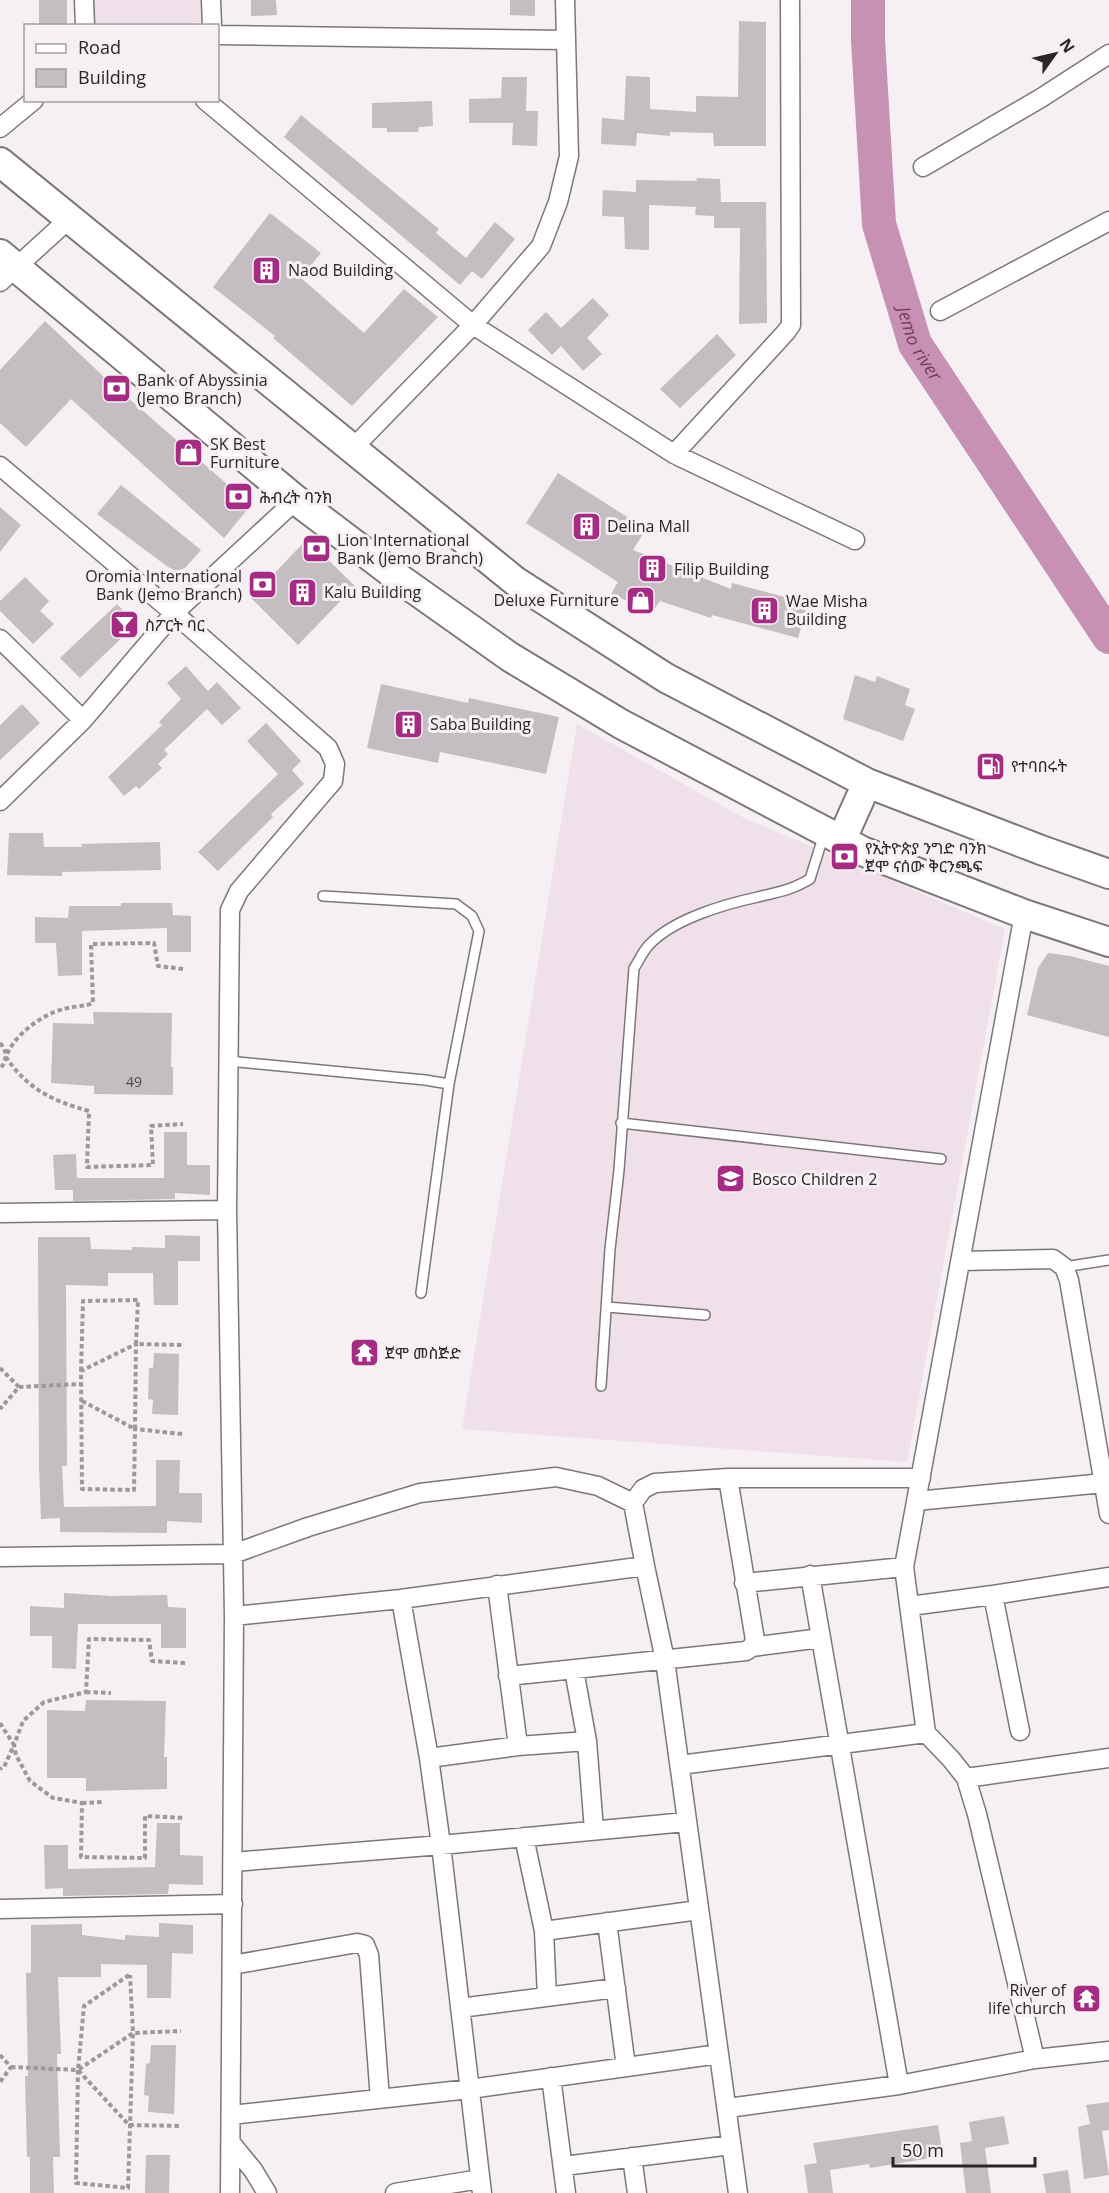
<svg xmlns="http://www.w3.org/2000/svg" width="1109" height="2193" font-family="'Open Sans','Noto Sans Ethiopic',sans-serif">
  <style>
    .built { fill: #efe0e9 }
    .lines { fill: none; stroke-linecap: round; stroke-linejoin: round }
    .river { stroke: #c691b3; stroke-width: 34 }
    .building { fill: #c4bdc1 }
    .lane-casing { stroke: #7d777a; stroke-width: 12 }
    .street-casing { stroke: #7d777a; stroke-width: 21 }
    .primary-casing { stroke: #7d777a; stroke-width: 32 }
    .path { stroke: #9e989c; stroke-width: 4; stroke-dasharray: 4.5 3; stroke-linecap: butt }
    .lane { stroke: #fff; stroke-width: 9 }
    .street { stroke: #fff; stroke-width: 18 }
    .primary { stroke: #fff; stroke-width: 28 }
    .labels { text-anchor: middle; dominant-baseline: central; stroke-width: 6; stroke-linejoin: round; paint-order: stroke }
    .number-label { font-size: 14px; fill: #504c4e }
    .poi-label { font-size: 16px; fill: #292628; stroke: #f6eff3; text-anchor: start }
    .water-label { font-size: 18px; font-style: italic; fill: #7a3865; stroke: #f6eff3 }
  </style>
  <rect width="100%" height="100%" fill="#f6eff3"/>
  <path class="built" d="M94,0H204L205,22L146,25L94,26Z
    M577,724L740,816L1005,929L907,1462L462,1429Z"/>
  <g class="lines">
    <path class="river" id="s1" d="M868,0V40L879,224L915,344L1109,637"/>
  </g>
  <path class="building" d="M39,0H67V26H39Z
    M251,0H276L277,15L251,16Z
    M510,0H535V16L510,15Z
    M739,21L766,22V146H714L713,133L670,132V136L637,133L636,146L601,144L602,118L624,120L626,76L650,77V109L696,112V96L738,97Z
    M502,77H527L526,111H538L537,146L512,145L513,123H469V99L501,98Z
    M432,101L433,126L419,127L418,132H387V128H372V103Z
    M301,115L439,229L436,233L466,258L495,222L515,239L482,279L472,271L460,285L284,137Z
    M697,178L720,179L721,202H766L767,323L739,324L740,228H714V216L695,215L696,207L649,205V250L625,249L624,217L602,216L603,190L636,192V180L696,181Z
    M270,213L321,253L301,278L364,333L404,289L438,317L352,406L273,338L275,336L213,287Z
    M593,298L609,315L587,338L602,354L583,371L561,346L552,355L528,330L546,312L561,328Z
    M45,321L104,377L251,505L224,538L71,399L26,447L0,423V370Z
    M717,334L736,355L680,408L660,389Z
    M558,473L646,529L633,550L731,589L732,583L808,603L798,638L712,615L711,618L660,601L655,608L650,611L611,594L618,582L526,523Z
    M121,485L201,550L185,568L177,571L168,567L97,514Z
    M0,507L21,525L0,552Z
    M307,539L355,586L298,645L251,598Z
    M25,577L49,601L40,611L54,624L33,644L0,611V601Z
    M117,604L136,624L80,678L60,658Z
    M186,666L208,691L217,682L241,708L222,725L207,709L164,750L168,754L158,764L162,768L139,789L136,786L124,796L108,777L162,725L159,722L181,699L167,683Z
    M855,675L875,682L877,676L910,689L905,705L915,709L903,741L843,719Z
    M381,684L468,703L469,698L559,717L546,774L440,752L438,763L367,748Z
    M22,704L40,723L0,760V725Z
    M266,723L301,761L292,770L304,784L271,814L273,817L218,871L198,852L278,774L247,741Z
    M9,833H43L44,847H82L81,844L160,842L161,870L62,872V876L7,875Z
    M121,903H172L173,915L191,916V952H167V928L82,931V975L58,976L56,943H35V917L68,918L69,906H121Z
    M1048,953L1070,956L1109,966V1037L1027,1015L1038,968Z
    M93,1012L172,1013L171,1067H173V1095L94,1094V1086L51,1083L53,1023L94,1024Z
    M164,1132H187V1165H210V1195L175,1193V1199L73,1201V1190H55L53,1155L76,1154L77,1178H164Z
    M165,1235L200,1236V1261H178V1305H154L153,1273H108V1286L66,1285L67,1466H62L64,1507L156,1506V1460H180L179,1493H202V1523L167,1521V1533L60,1532V1518L41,1519L39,1466L38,1237H90L91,1249L132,1250V1247L165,1248Z
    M154,1353L179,1354L178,1415L152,1414L153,1400L148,1399L149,1368H153Z
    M64,1593L111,1596L167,1595L168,1607L186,1608V1648H161V1624H78L76,1669L52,1668V1636H30V1606L64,1608Z
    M86,1700L166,1701L164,1757H167V1789L86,1791V1778H47V1710L85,1711Z
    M157,1823H180V1855L203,1856V1885L169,1884L168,1894L63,1896V1888L45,1889L44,1845H68V1869L155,1867Z
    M159,1923L193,1925V1954L172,1953L171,1998H147V1965L101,1964V1977H58L61,2054H57L60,2157H53L54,2193H30V2157H27L25,2076H28L26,1973H31V1925L82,1924V1935L125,1940V1935L159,1937Z
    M151,2045H176L174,2114L148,2112L149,2096L144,2095L146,2064L150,2063Z
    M1109,2102V2130L1102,2131L1109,2175L1084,2179L1078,2127L1090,2124L1086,2105Z
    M1004,2116L1009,2144L985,2148L991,2193H966L960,2143L972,2141L969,2122Z
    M938,2125L943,2156L870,2168L869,2164L830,2170L833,2193H808L804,2165L817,2163L813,2143Z
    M146,2155H170L169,2193H145Z
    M1068,2170L1071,2193H1046L1043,2174Z"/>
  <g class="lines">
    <defs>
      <path id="lane" d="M323,896L456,904L472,916L479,931L449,1084L421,1293
        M228,1061L425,1080L449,1084
        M621,1123L941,1159
        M1064,1267L1109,1260
        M607,1307L705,1315
        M601,1386L610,1249L619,1170L634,968C639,961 643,951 649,945C673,919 725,904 758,897C781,891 789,891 810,879L824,834"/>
      <path id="street" d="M84,0L85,26
        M211,0L212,26
        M218,35L565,40
        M205,100L473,325L674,454L855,540
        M0,128L34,100
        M923,167L1041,98L1109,54
        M0,282L69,219
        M940,311L1109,221
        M352,449L473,325L541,246L558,202L569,156L565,0
        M674,454L786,332L791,325L790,0
        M0,466L174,613L328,748L335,764L333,781L239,891L230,910L227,1210L234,1616L230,2193
        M0,639L83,720
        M0,801L83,720L174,613L296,500
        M1024,914L904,1567L926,1733L951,1759L966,1778L977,1814L1035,2059
        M0,1213L227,1210
        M961,1261L1053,1259L1064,1267L1069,1280L1109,1514
        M916,1501L1104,1483
        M0,1557L233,1554L308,1527L420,1493L556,1477L598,1486L633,1503
        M810,1575L899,2085
        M744,1583L904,1567
        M497,1585L518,1746
        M993,1595L1020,1731
        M401,1599L429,1758L441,1845L482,2193
        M910,1606L993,1595L1109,1577
        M234,1616L401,1599L645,1566
        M752,1647L821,1638
        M574,1670L587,1741L594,1830
        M508,1676L746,1651L752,1647L755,1640L728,1478
        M429,1758L518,1746L587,1741
        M680,1765L926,1733
        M966,1778L1109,1758
        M524,1837L544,1931L547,1997
        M233,1862L441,1845L686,1822
        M0,1909L233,1904
        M607,1922L626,2067
        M544,1931L699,1910
        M232,1965L357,1943L365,1945L369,1955L380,2099
        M460,2008L616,1988
        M551,2077L566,2193
        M728,2108L899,2085L1035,2059L1109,2051
        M231,2115L470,2089L719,2054
        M231,2143L253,2170L267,2193
        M632,2157L637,2193
        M564,2166L731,2145
        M395,2193L480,2179
        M738,2193L665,1660L645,1566L633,1503L643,1489L655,1483L728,1478H921"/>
      <path id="primary" d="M0,162L515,581L666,678L867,783L1041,850L1109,874
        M0,254L296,500L400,579L510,657L621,724L862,851L1024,914L1109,942
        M841,841L867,783"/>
    </defs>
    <use href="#lane" class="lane-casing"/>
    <use href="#street" class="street-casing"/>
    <use href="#primary" class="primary-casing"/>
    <path class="path" d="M183,969L158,966L154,943L91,944L93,1003C83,1007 74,1006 64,1009C42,1014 13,1036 6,1057C27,1089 53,1101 89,1111L87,1167L153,1165L151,1126L183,1124
      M0,1043C8,1052 7,1060 0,1069
      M0,1368L19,1387L0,1409
      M81,1371L83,1301L138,1300L136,1344L182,1345
      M19,1387L81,1384
      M82,1401L135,1429L136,1344L81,1371L82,1489L134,1490L135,1429L182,1434
      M185,1663L152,1661L149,1640L89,1639L86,1692L44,1702L23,1721L14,1745L16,1755L30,1781L53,1798L82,1803L81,1857L145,1858V1816L185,1818
      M86,1692L111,1693
      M0,1723L14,1745L4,1767L0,1769
      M82,1803L103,1802
      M129,1975L84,2006L78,2070L133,2033L181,2031
      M0,2055L11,2067L0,2082
      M11,2067L78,2070L129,2125L181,2126
      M78,2070L76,2183L128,2188L133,2033L130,1975"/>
    <use href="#lane" class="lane"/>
    <use href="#street" class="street"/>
    <use href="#primary" class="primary"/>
  </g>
  <defs>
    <symbol id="building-square" viewBox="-11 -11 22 22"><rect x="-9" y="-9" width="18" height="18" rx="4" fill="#a42c83" stroke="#f6eff3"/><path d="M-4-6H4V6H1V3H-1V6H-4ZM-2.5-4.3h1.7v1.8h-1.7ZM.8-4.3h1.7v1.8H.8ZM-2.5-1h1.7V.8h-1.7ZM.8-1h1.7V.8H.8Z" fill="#fff"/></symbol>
    <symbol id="bank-square" viewBox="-11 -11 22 22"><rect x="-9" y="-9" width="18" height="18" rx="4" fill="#a42c83" stroke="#f6eff3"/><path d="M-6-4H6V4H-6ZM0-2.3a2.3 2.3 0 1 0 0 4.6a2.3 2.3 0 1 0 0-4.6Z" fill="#fff"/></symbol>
    <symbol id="shop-square" viewBox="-11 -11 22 22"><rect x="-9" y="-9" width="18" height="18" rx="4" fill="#a42c83" stroke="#f6eff3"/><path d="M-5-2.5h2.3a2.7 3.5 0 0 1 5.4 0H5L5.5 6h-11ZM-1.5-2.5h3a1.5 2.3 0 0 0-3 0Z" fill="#fff"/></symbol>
    <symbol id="bar-square" viewBox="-11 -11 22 22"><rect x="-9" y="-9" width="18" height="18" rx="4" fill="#a42c83" stroke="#f6eff3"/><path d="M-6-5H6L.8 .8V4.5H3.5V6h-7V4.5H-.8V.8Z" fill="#fff"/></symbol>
    <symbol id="fuel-square" viewBox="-11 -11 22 22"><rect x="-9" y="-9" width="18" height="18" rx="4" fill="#a42c83" stroke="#f6eff3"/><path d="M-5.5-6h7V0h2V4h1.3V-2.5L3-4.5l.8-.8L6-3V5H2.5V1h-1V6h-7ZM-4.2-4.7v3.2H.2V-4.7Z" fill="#fff"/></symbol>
    <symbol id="school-square" viewBox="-11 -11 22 22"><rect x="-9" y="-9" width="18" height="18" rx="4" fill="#a42c83" stroke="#f6eff3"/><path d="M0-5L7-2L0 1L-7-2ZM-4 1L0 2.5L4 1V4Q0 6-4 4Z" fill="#fff"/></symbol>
    <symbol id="temple-square" viewBox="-11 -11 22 22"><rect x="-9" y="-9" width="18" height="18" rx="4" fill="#a42c83" stroke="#f6eff3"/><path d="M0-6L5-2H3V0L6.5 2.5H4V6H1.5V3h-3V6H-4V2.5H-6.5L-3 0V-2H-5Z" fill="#fff"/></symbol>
  </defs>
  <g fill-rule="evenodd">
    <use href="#building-square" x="250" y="254" width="33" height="33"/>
    <use href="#bank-square" x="100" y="372" width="33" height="33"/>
    <use href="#shop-square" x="172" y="436" width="33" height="33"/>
    <use href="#bank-square" x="222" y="480" width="33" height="33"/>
    <use href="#building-square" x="570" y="510" width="33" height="33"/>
    <use href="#bank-square" x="300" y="532" width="33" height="33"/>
    <use href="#building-square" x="636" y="552" width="33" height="33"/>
    <use href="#bank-square" x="246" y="568" width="33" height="33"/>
    <use href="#building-square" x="286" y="576" width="33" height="33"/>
    <use href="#shop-square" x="624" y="584" width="33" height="33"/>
    <use href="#building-square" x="748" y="594" width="33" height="33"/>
    <use href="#bar-square" x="108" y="608" width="33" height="33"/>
    <use href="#building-square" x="392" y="708" width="33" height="33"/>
    <use href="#fuel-square" x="974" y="750" width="33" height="33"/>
    <use href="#bank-square" x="828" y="840" width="33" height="33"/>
    <use href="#school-square" x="714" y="1162" width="33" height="33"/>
    <use href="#temple-square" x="348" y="1336" width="33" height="33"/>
    <use href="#temple-square" x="1070" y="1982" width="33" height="33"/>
  </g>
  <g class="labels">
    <g class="number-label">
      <text x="134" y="1081">49</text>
    </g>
    <g class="poi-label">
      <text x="288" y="270">Naod Building</text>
      <text x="137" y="380">Bank of Abyssinia<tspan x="137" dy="18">(Jemo Branch)</tspan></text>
      <text x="210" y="444">SK Best<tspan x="210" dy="18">Furniture</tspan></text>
      <text x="259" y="497">ሕብረት ባንክ</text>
      <text x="607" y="526">Delina Mall</text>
      <text x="337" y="540">Lion International<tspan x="337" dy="18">Bank (Jemo Branch)</tspan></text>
      <text x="674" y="569">Filip Building</text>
      <text x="242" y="576" text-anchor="end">Oromia International<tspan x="242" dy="18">Bank (Jemo Branch)</tspan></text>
      <text x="324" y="592">Kalu Building</text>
      <text x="619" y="600" text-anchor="end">Deluxe Furniture</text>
      <text x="786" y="601">Wae Misha<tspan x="786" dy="18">Building</tspan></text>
      <text x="145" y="625">ስፖርት ባር</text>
      <text x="430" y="724">Saba Building</text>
      <text x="1011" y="766">የተባበሩት</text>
      <text x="865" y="848">የኢትዮጵያ ንግድ ባንክ<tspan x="865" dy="18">ጀሞ ናሰው ቅርንጫፍ</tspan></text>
      <text x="752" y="1179">Bosco Children 2</text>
      <text x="385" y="1353">ጀሞ መስጅድ</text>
      <text x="1066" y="1990" text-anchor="end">River of<tspan x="1066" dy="18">life church</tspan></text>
    </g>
    <g class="water-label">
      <text stroke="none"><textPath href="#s1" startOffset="351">Jemo river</textPath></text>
    </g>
  </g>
  <rect x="24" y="24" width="195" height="78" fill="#f6eff3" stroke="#a49fa2" stroke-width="1.5"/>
  <rect x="36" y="44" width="30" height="9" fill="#ffffff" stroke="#a49fa2" stroke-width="1.5"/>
  <text x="78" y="54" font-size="18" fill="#292628">Road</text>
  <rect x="36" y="69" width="30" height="18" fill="#c4bdc1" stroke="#a49fa2" stroke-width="1.5"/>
  <text x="78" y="84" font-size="18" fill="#292628">Building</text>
  <g transform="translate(1055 54) rotate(56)" stroke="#f6eff3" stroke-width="4.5" paint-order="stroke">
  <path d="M0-4.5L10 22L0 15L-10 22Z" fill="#292628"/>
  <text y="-9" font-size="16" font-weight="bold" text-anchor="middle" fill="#292628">N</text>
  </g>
  <path d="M893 2157v9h142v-9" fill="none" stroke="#292628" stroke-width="3"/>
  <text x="902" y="2157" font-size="18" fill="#292628" stroke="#f6eff3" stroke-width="4.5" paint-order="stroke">50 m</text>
</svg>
